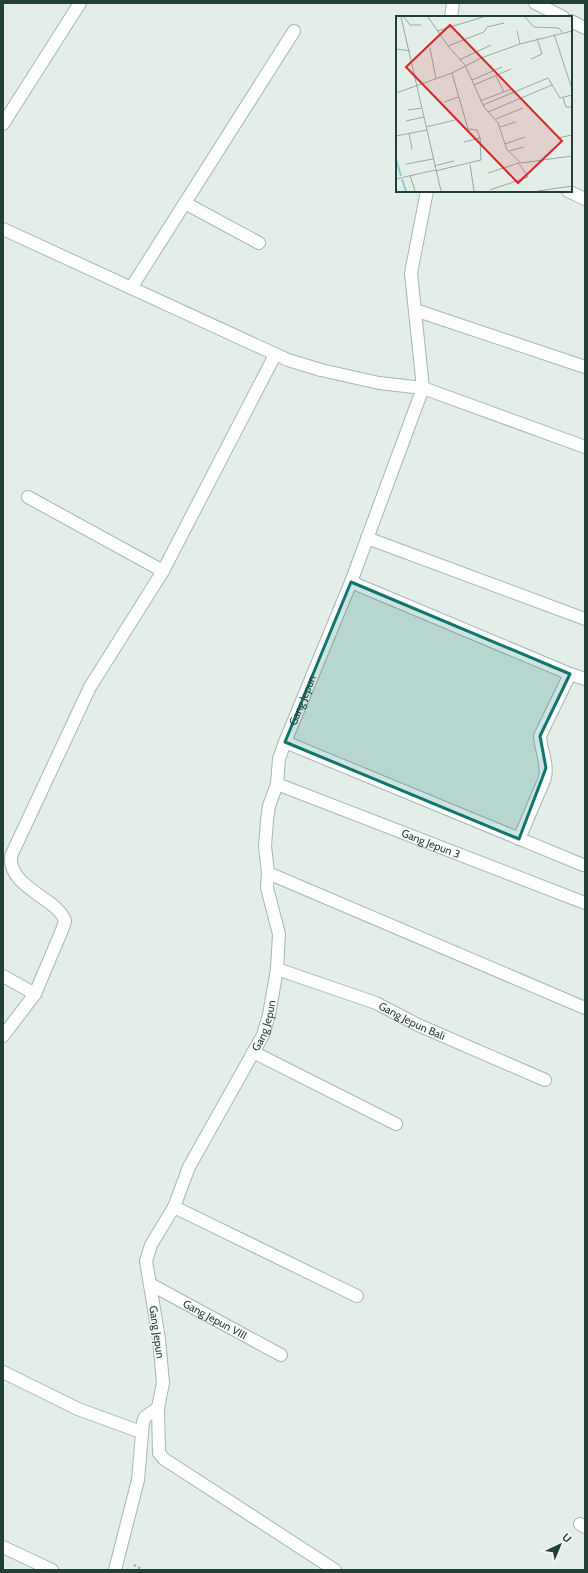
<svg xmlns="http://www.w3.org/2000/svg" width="588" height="1573" font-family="Cabin,sans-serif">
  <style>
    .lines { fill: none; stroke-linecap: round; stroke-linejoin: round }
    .minor-casing { stroke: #a5b6b0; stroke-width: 14 }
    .path { stroke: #82b3a3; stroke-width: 2.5; stroke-dasharray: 2 3; stroke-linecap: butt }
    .minor { stroke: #fff; stroke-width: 12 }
    .marked { fill: #0f766e; fill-opacity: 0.2; stroke: #0f766e; stroke-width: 3; stroke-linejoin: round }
    .labels { text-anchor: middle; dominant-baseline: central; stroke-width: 3; stroke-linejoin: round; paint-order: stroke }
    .street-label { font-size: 11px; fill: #224038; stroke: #f4faf7 }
    .inset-river { fill: none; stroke: #89cbd5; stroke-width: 2 }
    .inset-road { fill: none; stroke: #96a8a2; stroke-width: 1 }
    .view { fill: #d62828; fill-opacity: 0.15; stroke: #d62828; stroke-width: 2 }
    .inset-edge { fill: none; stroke: #224038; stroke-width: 2 }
  </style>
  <rect width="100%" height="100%" fill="#e3eee9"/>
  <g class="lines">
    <defs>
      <g id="minor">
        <path d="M535,3L563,17"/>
        <path d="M451,17L453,3"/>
        <path d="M571,21L585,28"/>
        <path d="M3,124L80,3"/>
        <path d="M568,191L585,199"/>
        <path d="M185,203L259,243"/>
        <path d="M3,229L288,360L321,370L379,383L423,388L585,447"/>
        <path d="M131,288L294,31"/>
        <path d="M415,310L585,367"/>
        <path d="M28,497L163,571"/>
        <path d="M367,538L585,619"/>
        <path d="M351,582L570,674L585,679"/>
        <path d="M285,742L583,865"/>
        <path id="s1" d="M277,784L585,903"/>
        <path d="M519,839L545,778C548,762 541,752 540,736L570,674"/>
        <path d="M268,873L585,1008"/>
        <path id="s2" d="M277,969L376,1003L418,1025L545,1080"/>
        <path d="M3,976L35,994"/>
        <path d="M3,1036L35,994L62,930L65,921C58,898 8,888 11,856L90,687L163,571L275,355"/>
        <path d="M253,1052L396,1124"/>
        <path d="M174,1207L357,1296"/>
        <path id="s3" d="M150,1284L281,1355"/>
        <path d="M3,1372L78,1409L141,1432"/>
        <path d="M580,1524L585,1527"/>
        <path d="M3,1547L52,1570"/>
        <path d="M115,1570L138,1480L143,1422L145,1417L158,1408"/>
        <path id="s4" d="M335,1570L164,1459L159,1453L158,1408L163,1383L159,1339L146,1261L151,1245L174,1207L189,1167L263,1035L269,1015L277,969L279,934L267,888L268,873L265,846L267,820L269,806L277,784L279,759L285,742L351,582L423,388L411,273L427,191"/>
      </g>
    </defs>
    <use href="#minor" class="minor-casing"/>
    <path class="path" d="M134,1565L143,1570"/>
    <use href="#minor" class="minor"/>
  </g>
  <path class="marked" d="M351,582L570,674L540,736L546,768L519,839L285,742Z"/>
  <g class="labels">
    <g class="street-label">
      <text stroke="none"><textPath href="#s4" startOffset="1005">Gang Jepun</textPath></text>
      <text stroke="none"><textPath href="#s1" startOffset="165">Gang Jepun 3</textPath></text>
      <text stroke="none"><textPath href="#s2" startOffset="145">Gang Jepun Bali</textPath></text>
      <text stroke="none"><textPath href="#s4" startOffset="670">Gang Jepun</textPath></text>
      <text stroke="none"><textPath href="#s3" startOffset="74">Gang Jepun VIII</textPath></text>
      <text transform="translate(157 1332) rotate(82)">Gang Jepun</text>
    </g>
  </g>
  <g transform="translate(396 16)">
    <rect width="176" height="176" fill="#e3eee9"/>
    <path class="inset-river" d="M0,143L5,160M6,163L10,175"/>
    <path class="inset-road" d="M5,1L45,175M8,1L14,9H25M32,1L52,30L88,16L91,11L108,7M129,1L138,11L163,12L166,16M41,15L87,1M121,15L124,28M158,18L176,73M52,30L69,49L88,91L102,107L111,134L125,147L176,140M34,32L40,63M0,33L14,35M135,43L146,38L141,22M63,44L95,29M100,60L108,76M76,64L106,51M78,69L115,53M0,77L56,57L85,42L124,28L176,15M167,82L170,91H175M84,85L115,73M48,86L63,81M87,89L152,62L164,82L176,79M12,94L26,92M92,96L156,69M100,103L127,92M10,105L28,101M30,111L59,104M104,111L120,106M13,117L16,133M0,120L31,114M162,122L176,119M68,126L84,122M109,128L129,121M113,135L128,131M10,148L37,143M74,148L78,175M38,150L58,145M39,155L85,144L84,122L81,114L72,113L56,57M92,157L123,147M14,159L19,175M0,163L39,154M94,174L132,161L122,146M142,175L176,170"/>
    <path class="view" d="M54,9L166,125L122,167L10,51Z"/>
    <rect width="176" height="176" class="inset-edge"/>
  </g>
  <rect width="588" height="1573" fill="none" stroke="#224038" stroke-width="8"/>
  <g transform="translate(560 1545) rotate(44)" stroke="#f4faf7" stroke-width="3" paint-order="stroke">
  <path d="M0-3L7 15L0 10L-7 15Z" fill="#224038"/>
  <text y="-6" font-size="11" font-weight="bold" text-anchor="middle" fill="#224038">U</text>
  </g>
</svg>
